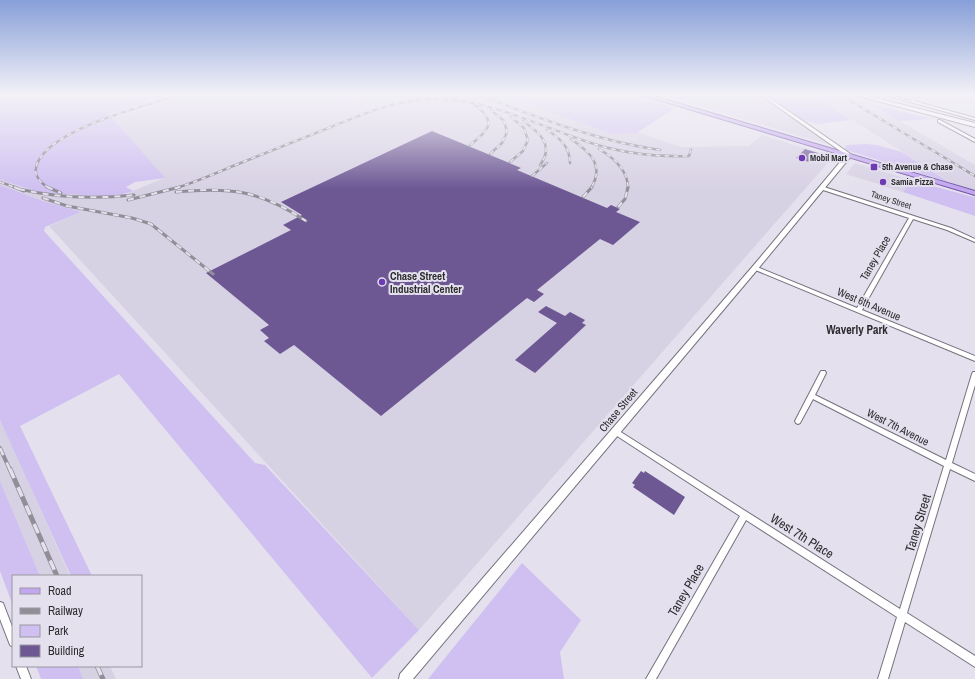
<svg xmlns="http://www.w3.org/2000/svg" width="975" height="679" font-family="'Archivo Narrow',sans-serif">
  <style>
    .built { fill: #d7d1e4 }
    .green { fill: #cfc0f1 }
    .building { fill: #6d5894 }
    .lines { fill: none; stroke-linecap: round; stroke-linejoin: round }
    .minor-casing { stroke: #75727d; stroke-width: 2 }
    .tertiary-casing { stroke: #75727d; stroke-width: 2 }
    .secondary-casing { stroke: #75727d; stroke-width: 2 }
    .primary-casing { stroke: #7456a6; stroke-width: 2 }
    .minor { fill: #fff; fill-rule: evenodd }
    .tertiary { fill: #fff; fill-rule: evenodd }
    .secondary { fill: #fff; fill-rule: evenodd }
    .primary { fill: #c2a7f0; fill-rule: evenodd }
    .rail-far3-casing { stroke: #918e97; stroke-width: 2.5 }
    .rail-far2-casing { stroke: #918e97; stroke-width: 3 }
    .rail-far1-casing { stroke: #918e97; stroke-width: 4 }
    .rail-casing { stroke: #918e97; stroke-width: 5 }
    .rail-far3 { stroke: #e4e0ed; stroke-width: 1.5; stroke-dasharray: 4.5; stroke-linecap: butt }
    .rail-far2 { stroke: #e4e0ed; stroke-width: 2; stroke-dasharray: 6; stroke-linecap: butt }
    .rail-far1 { stroke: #e4e0ed; stroke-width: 2.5; stroke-dasharray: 8; stroke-linecap: butt }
    .rail { stroke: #e4e0ed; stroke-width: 3.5; stroke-dasharray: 10; stroke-linecap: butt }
    .poi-dot { fill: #6d3bb2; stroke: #e4e0ed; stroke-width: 1.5 }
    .labels { text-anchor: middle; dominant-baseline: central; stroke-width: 4; stroke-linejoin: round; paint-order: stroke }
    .far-poi-label { font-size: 9px; font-weight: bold; fill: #2d2c30; stroke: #e4e0ed; text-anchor: start }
    .far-street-label { font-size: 9px; fill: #2d2c30; stroke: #e4e0ed }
    .street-label { font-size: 11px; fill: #2d2c30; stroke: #e4e0ed }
    .poi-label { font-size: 11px; font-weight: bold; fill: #2d2c30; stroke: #e4e0ed; text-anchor: start }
    .neighbourhood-label { font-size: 12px; font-weight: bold; fill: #2d2c30; stroke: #e4e0ed }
    .near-street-label { font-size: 13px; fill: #2d2c30; stroke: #e4e0ed }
  </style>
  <rect width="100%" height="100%" fill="#e4e0ed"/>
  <path class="built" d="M193,94H321L339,102L353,103L375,94H499L612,134L640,133L681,147L749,146L762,135L833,157L419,630L49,226L81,212L46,202L0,185V179L25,189L54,195H61L68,192L126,194L164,178L113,118Z
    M683,94H757L830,145L676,99Z
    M812,94H846L854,99L869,103L975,165V198Z
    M855,163L911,180L903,192L846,174Z
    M0,420L8,436L70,576H40L0,481Z
    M78,666H110L116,679H83Z"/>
  <path class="green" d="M0,94H173L109,114L165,178L135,182L126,187L133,191C110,200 81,193 57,194L61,195C39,193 20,187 0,179Z
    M321,94H372C351,104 341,104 321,94Z
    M499,94H630L675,108L638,132L640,133L612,134Z
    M767,94H812L851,120L818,124L803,120Z
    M869,103L933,119L899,121Z
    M865,144L877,145L902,152L949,182L846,150L845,147L847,145Z
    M911,180L973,197L975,198V216L903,192Z
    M0,185L43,201L81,212L45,227L44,231L255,463L265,465L419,630L372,678L119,374L20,426L92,576H71L0,420Z
    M0,481L40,576H13V606L0,571Z
    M522,563L581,620L560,652L564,679H428Z
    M36,666H78L83,679H41Z"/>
  <path class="building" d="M432,131L507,162L521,168L517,170L607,208L611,205L620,209L616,212L640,222L613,245L600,239L537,290L544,294L534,302L527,298L381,416L294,345L280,354L264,341L269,338L260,330L269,325L206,273L291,230L283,225L302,215L281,202Z
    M805,149L818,153L809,162L796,158Z
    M546,306L565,316L570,312L585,320L582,323L586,325L535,373L515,360L557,323L538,312Z
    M641,471L644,473L645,471L685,497L674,515L633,487L635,485L632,483Z"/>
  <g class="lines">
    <defs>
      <path id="minor" d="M882,94H888L911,101L917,94H920L914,101L975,118V120Z
        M938,120H940L975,139V142L938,122Z
        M820,187H824L951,228L975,239V242L947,230L913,219L862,310L975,356V361L753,269L752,268L753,267H757L857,308L909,218L820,189Z
        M821,371H825L826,373L815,395L946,460L972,374L973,372H975V385L952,463L975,474V481L950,469L907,613L975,656V667L905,622L888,679H878L897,617L746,520L656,679H646L740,516L614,434L612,432L614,430L616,429L900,609L944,466L813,399L800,423L798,424L796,423L795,421Z
        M0,602L3,603L13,629V647L10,645L0,619Z
        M16,666H26L31,679H21Z"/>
      <path id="tertiary" d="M759,94H764L852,155L757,270L413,679H399L400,674L753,266L846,155Z"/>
      <path id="secondary" d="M851,94H860L975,123V127Z"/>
      <path id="primary" d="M638,94H647L975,191V195Z"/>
    </defs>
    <use href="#minor" class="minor-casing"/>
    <use href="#tertiary" class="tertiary-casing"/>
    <use href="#secondary" class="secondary-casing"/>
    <use href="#primary" class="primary-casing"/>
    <use href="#minor" class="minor"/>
    <use href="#tertiary" class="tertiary"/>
    <use href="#secondary" class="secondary"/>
    <use href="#primary" class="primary"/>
    <defs>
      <path id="rail-far3" d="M476,94C537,117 596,141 660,150
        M839,94L975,176
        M523,121C539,132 555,145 540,165
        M547,130C560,138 570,147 570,163
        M571,139C590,152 605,165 591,188
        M470,145C490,130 497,121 474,104
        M599,149C614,158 628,170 628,188
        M490,154L502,143L507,132L504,121L491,110
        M510,162L523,151L528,140L524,128L511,117
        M532,176L547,163
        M0,182L17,188
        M49,188C39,182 33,175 37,164C51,128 148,105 183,94
        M176,188C196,182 214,174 233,166C265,153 298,140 331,127C365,113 400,98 438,99C490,100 537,125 585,141C619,153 653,157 689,156L691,150"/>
      <path id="rail-far2" d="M14,187L24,191
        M47,187L61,193
        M19,189C57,198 95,199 134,195
        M176,192C231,187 259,190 306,221
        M583,197L592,187
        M43,198L67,206L132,218L151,224L213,274
        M128,200L180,187
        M618,207L625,199L628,187"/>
      <path id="rail-far1" d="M0,448L10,470"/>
      <path id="rail" d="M10,469L57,576
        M97,666L103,679"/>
    </defs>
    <use href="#rail-far3" class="rail-far3-casing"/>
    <use href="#rail-far2" class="rail-far2-casing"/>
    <use href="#rail-far1" class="rail-far1-casing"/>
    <use href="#rail" class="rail-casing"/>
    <use href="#rail-far3" class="rail-far3"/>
    <use href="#rail-far2" class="rail-far2"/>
    <use href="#rail-far1" class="rail-far1"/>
    <use href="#rail" class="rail"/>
  </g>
  <linearGradient id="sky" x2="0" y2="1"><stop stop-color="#879fd8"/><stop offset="0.5" stop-color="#f3f1f7"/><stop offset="1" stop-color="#f3f1f7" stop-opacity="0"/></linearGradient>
  <rect width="975" height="189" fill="url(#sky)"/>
  <g class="poi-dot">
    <circle cx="802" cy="158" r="4"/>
    <rect x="870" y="163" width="8" height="8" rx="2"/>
    <circle cx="883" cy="182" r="4"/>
    <circle cx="382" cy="282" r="4"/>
  </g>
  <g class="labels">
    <g class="far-poi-label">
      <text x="810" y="158">Mobil Mart</text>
      <text x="882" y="167">5th Avenue &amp; Chase</text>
      <text x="891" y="182">Samia Pizza</text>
    </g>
    <g class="far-street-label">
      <text transform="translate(891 200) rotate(18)">Taney Street</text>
    </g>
    <g class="street-label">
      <text transform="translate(875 258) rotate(-60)">Taney Place</text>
      <text transform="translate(869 304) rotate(23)">West 6th Avenue</text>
      <text transform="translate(618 410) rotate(-50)">Chase Street</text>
      <text transform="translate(898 427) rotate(27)">West 7th Avenue</text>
    </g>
    <g class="poi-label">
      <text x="390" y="276">Chase Street<tspan x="390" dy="13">Industrial Center</tspan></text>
    </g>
    <g class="neighbourhood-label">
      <text x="857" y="330">Waverly Park</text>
    </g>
    <g class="near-street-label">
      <text transform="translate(918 523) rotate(-73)">Taney Street</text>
      <text transform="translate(802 536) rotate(32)">West 7th Place</text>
      <text transform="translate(686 590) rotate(-60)">Taney Place</text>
    </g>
  </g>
  <rect x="12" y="575" width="130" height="92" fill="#e4e0ed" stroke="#9b98a1"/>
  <rect x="20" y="588" width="20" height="6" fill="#c2a7f0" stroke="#9b98a1"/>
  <text x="48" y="595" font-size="12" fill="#2d2c30">Road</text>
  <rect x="20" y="608" width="20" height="6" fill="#918e97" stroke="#9b98a1"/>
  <text x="48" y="615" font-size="12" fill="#2d2c30">Railway</text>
  <rect x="20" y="625" width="20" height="12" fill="#cfc0f1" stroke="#9b98a1"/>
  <text x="48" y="635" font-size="12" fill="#2d2c30">Park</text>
  <rect x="20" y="645" width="20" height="12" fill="#6d5894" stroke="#9b98a1"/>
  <text x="48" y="655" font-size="12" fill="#2d2c30">Building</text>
</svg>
